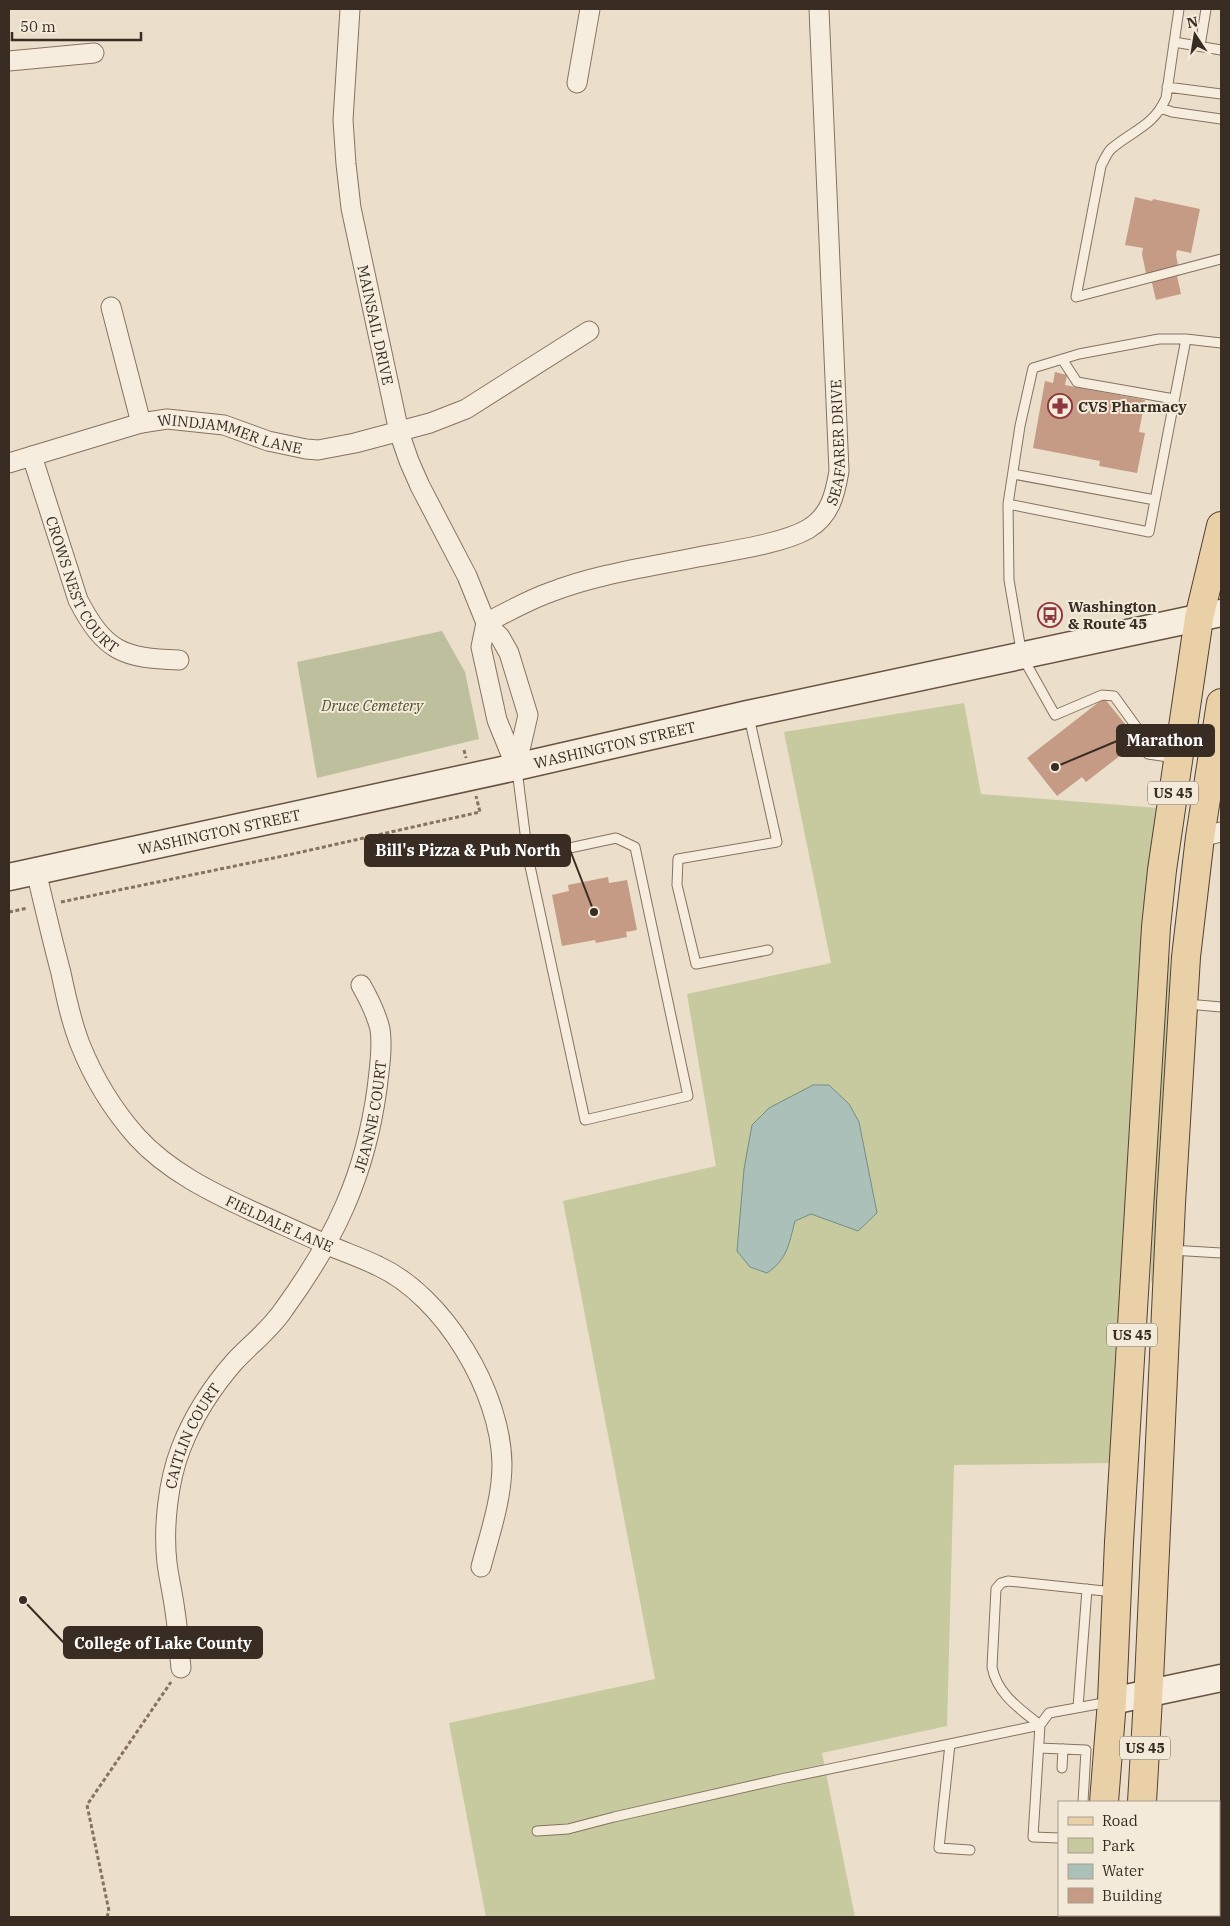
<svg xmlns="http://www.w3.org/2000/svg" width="1230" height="1926" font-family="'IBM Plex Serif',serif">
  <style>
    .green { fill: #c7c99f }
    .cemetery { fill: #bdbf9d }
    .water { fill: #abc0b8; stroke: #728e85 }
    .building { fill: #c59b85 }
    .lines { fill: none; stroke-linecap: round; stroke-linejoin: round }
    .lane-casing { stroke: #867260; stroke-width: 11 }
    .street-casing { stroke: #867260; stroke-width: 21 }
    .secondary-casing { stroke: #685343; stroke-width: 29 }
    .primary-casing { stroke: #554134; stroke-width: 30 }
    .path { stroke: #867260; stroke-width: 3; stroke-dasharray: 4 2.5; stroke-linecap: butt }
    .lane { stroke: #f6edde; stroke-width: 9 }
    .street { stroke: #f6edde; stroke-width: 19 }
    .secondary { stroke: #f6edde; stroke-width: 26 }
    .primary { stroke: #e9d0a7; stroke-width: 28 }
    .labels { text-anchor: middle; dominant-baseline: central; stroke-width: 4; stroke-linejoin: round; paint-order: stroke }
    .shield { fill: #f3eada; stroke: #716559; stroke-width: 1 }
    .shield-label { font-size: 14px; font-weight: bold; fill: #392c22 }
    .street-label { font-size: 15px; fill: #392c22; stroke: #f3eada }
    .poi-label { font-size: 15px; font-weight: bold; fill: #392c22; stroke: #f3eada; text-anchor: start }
    .park-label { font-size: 15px; font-style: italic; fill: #4c532b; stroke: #f3eada }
    .leader { fill: none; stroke: #392c22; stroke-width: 2 }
    .callout-dot { fill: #392c22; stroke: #f3eada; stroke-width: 2 }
    .callout { fill: #392c22; stroke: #392c22; stroke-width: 2 }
    .callout-label { font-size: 16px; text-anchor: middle; font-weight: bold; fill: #fff }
  </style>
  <rect width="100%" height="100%" fill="#ebdfcb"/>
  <path class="green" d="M964,703L981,794L1158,808L1116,1463L954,1465L947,1726L822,1753L855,1917H486L449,1723L655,1679L563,1201L716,1166L687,994L831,963L784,732Z
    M1165,957H1170L1167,1048L1157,1282H1151V1191Z"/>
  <path class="cemetery" d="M442,631L465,672L479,739L317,778L297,662Z"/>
  <path class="water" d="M813,1085H829L849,1104L859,1122L877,1213L858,1231L811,1214L795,1221C789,1243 788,1259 767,1273L750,1267L737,1251L744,1169L752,1125L769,1108Z"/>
  <path class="building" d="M1135,197L1152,201L1153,199L1200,209L1191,253L1177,250L1176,255L1180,276H1177L1181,294L1156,300L1152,283H1148L1142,254L1143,248L1125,245Z
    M1055,372L1067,375L1065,385L1145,400L1139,432L1145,433L1137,473L1099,466L1100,461L1033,448L1045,381L1053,383Z
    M1104,698L1139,741L1086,782L1082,777L1057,796L1027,758Z
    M608,877L609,883L627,880L637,930L626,932L627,937L596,943L595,940L562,946L552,895L569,891L568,885Z"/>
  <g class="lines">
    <defs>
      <path id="lane" d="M1179,9L1166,98C1153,127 1133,130 1111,149C1107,153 1104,160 1101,166L1076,297L1221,259
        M1174,42L1221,50
        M1200,46L1206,9
        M1167,87L1221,94
        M1161,108L1172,112L1221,119
        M1062,359L1077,382L1174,399
        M1013,474L1155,500
        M1008,504L1149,532L1186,339
        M749,717L777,842L678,859L677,885L696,964L768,950
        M1175,758L1148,754L1145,750L1143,736L1114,696L1102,695L1055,715L1022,656L1009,580L1008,504L1020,426L1033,368L1079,354L1159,339H1186L1221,343
        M517,770L528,857L585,1120L688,1096L635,847L616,838L528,857
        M1187,1004L1221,1007
        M1171,1250L1221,1253
        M1078,1707L1087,1589
        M1039,1748L1086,1750L1083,1802
        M1062,1768L1063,1749
        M537,1831L568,1829L614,1817L781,1779L950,1744
        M1059,1838L1033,1837L1040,1725C1020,1709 997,1694 992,1667L996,1589L1001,1583L1008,1581L1114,1592
        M970,1850L939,1848L950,1744L1040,1725L1049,1713L1109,1702"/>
      <g id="street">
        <path id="s1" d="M350,9L343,120L346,164L351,208L399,432L409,461L420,486L467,576L486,623L500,637L509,653L528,715L516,767"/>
        <path d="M9,61L94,53"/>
        <path d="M577,83L590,9"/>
        <path d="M111,307L141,423"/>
        <path id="s2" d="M32,456L78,600C105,652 123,658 179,660"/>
        <path id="s3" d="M9,463L141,423L167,419L224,425L268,441L306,449L318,450L355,443L430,423L466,409L589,331"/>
        <path id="s4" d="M486,623C507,612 528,600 551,592C597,574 649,567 698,557C729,551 782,544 808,529C830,516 835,495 839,471L819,9"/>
        <path d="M486,623L481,647L497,720L516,767"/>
        <path d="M1200,837L1221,832"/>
        <path id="s5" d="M36,871C44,905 52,939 61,973C66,997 71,1021 80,1044C93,1077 114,1111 137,1137C168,1171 211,1192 252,1211C277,1222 302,1234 328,1245C344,1252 362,1258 378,1266C444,1296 501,1392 502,1464C502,1499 490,1533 481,1567"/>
        <path id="s6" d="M181,1668C179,1649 178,1630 175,1611C173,1595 169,1579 167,1563C163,1528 168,1481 181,1448C193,1417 213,1386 235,1361C251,1344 271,1329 284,1309C335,1239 365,1176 377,1089C379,1071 383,1048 380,1029C376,1013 369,999 361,985"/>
      </g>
      <g id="secondary">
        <path id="s7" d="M9,877L516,767L748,714L1221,613"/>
        <path d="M1112,1701L1221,1678"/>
      </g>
      <path id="primary" d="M1104,1802L1112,1701L1119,1542L1156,927L1162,870L1199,618L1221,526
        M1142,1802L1149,1681L1171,1203L1186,957L1200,837L1221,703
        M1099,1917V1915
        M1135,1917V1915"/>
    </defs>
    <use href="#lane" class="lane-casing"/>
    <use href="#street" class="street-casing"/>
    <use href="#secondary" class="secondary-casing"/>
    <use href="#primary" class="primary-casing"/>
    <path class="path" d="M464,750L466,758
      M61,902L288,855L480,812L476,796
      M9,912L28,908
      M107,1917L109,1911L87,1805L171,1682"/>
    <use href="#lane" class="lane"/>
    <use href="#street" class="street"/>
    <use href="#secondary" class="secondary"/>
    <use href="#primary" class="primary"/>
  </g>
  <defs>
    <symbol id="pharmacy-ring" viewBox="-11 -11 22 22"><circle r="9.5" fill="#f3eada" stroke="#90363d" stroke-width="1.5"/><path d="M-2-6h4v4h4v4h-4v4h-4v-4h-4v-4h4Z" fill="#90363d"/></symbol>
    <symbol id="bus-ring" viewBox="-11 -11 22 22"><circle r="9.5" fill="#f3eada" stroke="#90363d" stroke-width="1.5"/><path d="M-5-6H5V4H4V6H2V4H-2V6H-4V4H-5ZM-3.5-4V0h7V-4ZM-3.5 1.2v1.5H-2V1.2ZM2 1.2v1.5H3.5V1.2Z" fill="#90363d"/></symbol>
  </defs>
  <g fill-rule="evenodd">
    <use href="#pharmacy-ring" x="1046" y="392" width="28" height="28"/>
    <use href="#bus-ring" x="1036" y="601" width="28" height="28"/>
  </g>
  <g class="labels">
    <g class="shield">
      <rect x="1148" y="781.5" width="50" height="23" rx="4"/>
      <rect x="1107" y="1323.5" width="50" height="23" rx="4"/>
      <rect x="1120" y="1736.5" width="50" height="23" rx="4"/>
    </g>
    <g class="shield-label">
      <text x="1173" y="793">US 45</text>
      <text x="1132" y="1335">US 45</text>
      <text x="1145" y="1748">US 45</text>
    </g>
    <g class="street-label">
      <text stroke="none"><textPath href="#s1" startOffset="319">MAINSAIL DRIVE</textPath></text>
      <text stroke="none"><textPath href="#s3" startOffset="229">WINDJAMMER LANE</textPath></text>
      <text stroke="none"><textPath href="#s4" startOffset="434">SEAFARER DRIVE</textPath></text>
      <text stroke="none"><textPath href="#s2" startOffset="139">CROWS NEST COURT</textPath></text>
      <text stroke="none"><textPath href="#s7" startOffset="620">WASHINGTON STREET</textPath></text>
      <text stroke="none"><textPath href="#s7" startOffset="215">WASHINGTON STREET</textPath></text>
      <text stroke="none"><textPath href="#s6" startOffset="611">JEANNE COURT</textPath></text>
      <text stroke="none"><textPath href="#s5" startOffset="456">FIELDALE LANE</textPath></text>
      <text stroke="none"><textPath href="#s6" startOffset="238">CAITLIN COURT</textPath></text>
    </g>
    <g class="poi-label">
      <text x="1078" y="406">CVS Pharmacy</text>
      <text x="1068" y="606">Washington<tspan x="1068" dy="17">&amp; Route 45</tspan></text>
    </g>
    <g class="park-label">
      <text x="372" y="705">Druce Cemetery</text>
    </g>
  </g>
  <path class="leader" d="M1055 767L1117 741M594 912L570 850M23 1600L64 1643"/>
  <g class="callout-dot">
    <circle cx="1055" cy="767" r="5"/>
    <circle cx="594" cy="912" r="5"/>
    <circle cx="23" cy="1600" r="5"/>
  </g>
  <g class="callout">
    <rect x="1117" y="725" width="97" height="31" rx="5"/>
    <rect x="365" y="835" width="205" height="31" rx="5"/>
    <rect x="64" y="1627" width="198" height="31" rx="5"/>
  </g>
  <g class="callout-label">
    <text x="1165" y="746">Marathon</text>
    <text x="468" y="856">Bill's Pizza &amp; Pub North</text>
    <text x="163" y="1649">College of Lake County</text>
  </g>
  <rect width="1230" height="1926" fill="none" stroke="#392c22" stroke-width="20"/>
  <rect x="1058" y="1801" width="162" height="115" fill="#f3eada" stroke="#a99e90"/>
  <rect x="1068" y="1817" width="25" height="8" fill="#e9d0a7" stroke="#a99e90"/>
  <text x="1102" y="1826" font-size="15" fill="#392c22">Road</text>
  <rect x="1068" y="1838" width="25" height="15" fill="#c7c99f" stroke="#a99e90"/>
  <text x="1102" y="1851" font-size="15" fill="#392c22">Park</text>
  <rect x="1068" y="1864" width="25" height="15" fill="#abc0b8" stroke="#a99e90"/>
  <text x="1102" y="1876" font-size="15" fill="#392c22">Water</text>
  <rect x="1068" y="1888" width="25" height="15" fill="#c59b85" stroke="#a99e90"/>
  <text x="1102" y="1901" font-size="15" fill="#392c22">Building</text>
  <g transform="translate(1195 35) rotate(348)" stroke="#f3eada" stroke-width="4" paint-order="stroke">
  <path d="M0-4L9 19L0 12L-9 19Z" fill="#392c22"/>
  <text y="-8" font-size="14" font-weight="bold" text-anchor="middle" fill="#392c22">N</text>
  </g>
  <path d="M12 32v8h129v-8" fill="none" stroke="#392c22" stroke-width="2.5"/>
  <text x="20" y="32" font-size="15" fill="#392c22" stroke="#f3eada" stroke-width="4" paint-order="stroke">50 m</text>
</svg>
